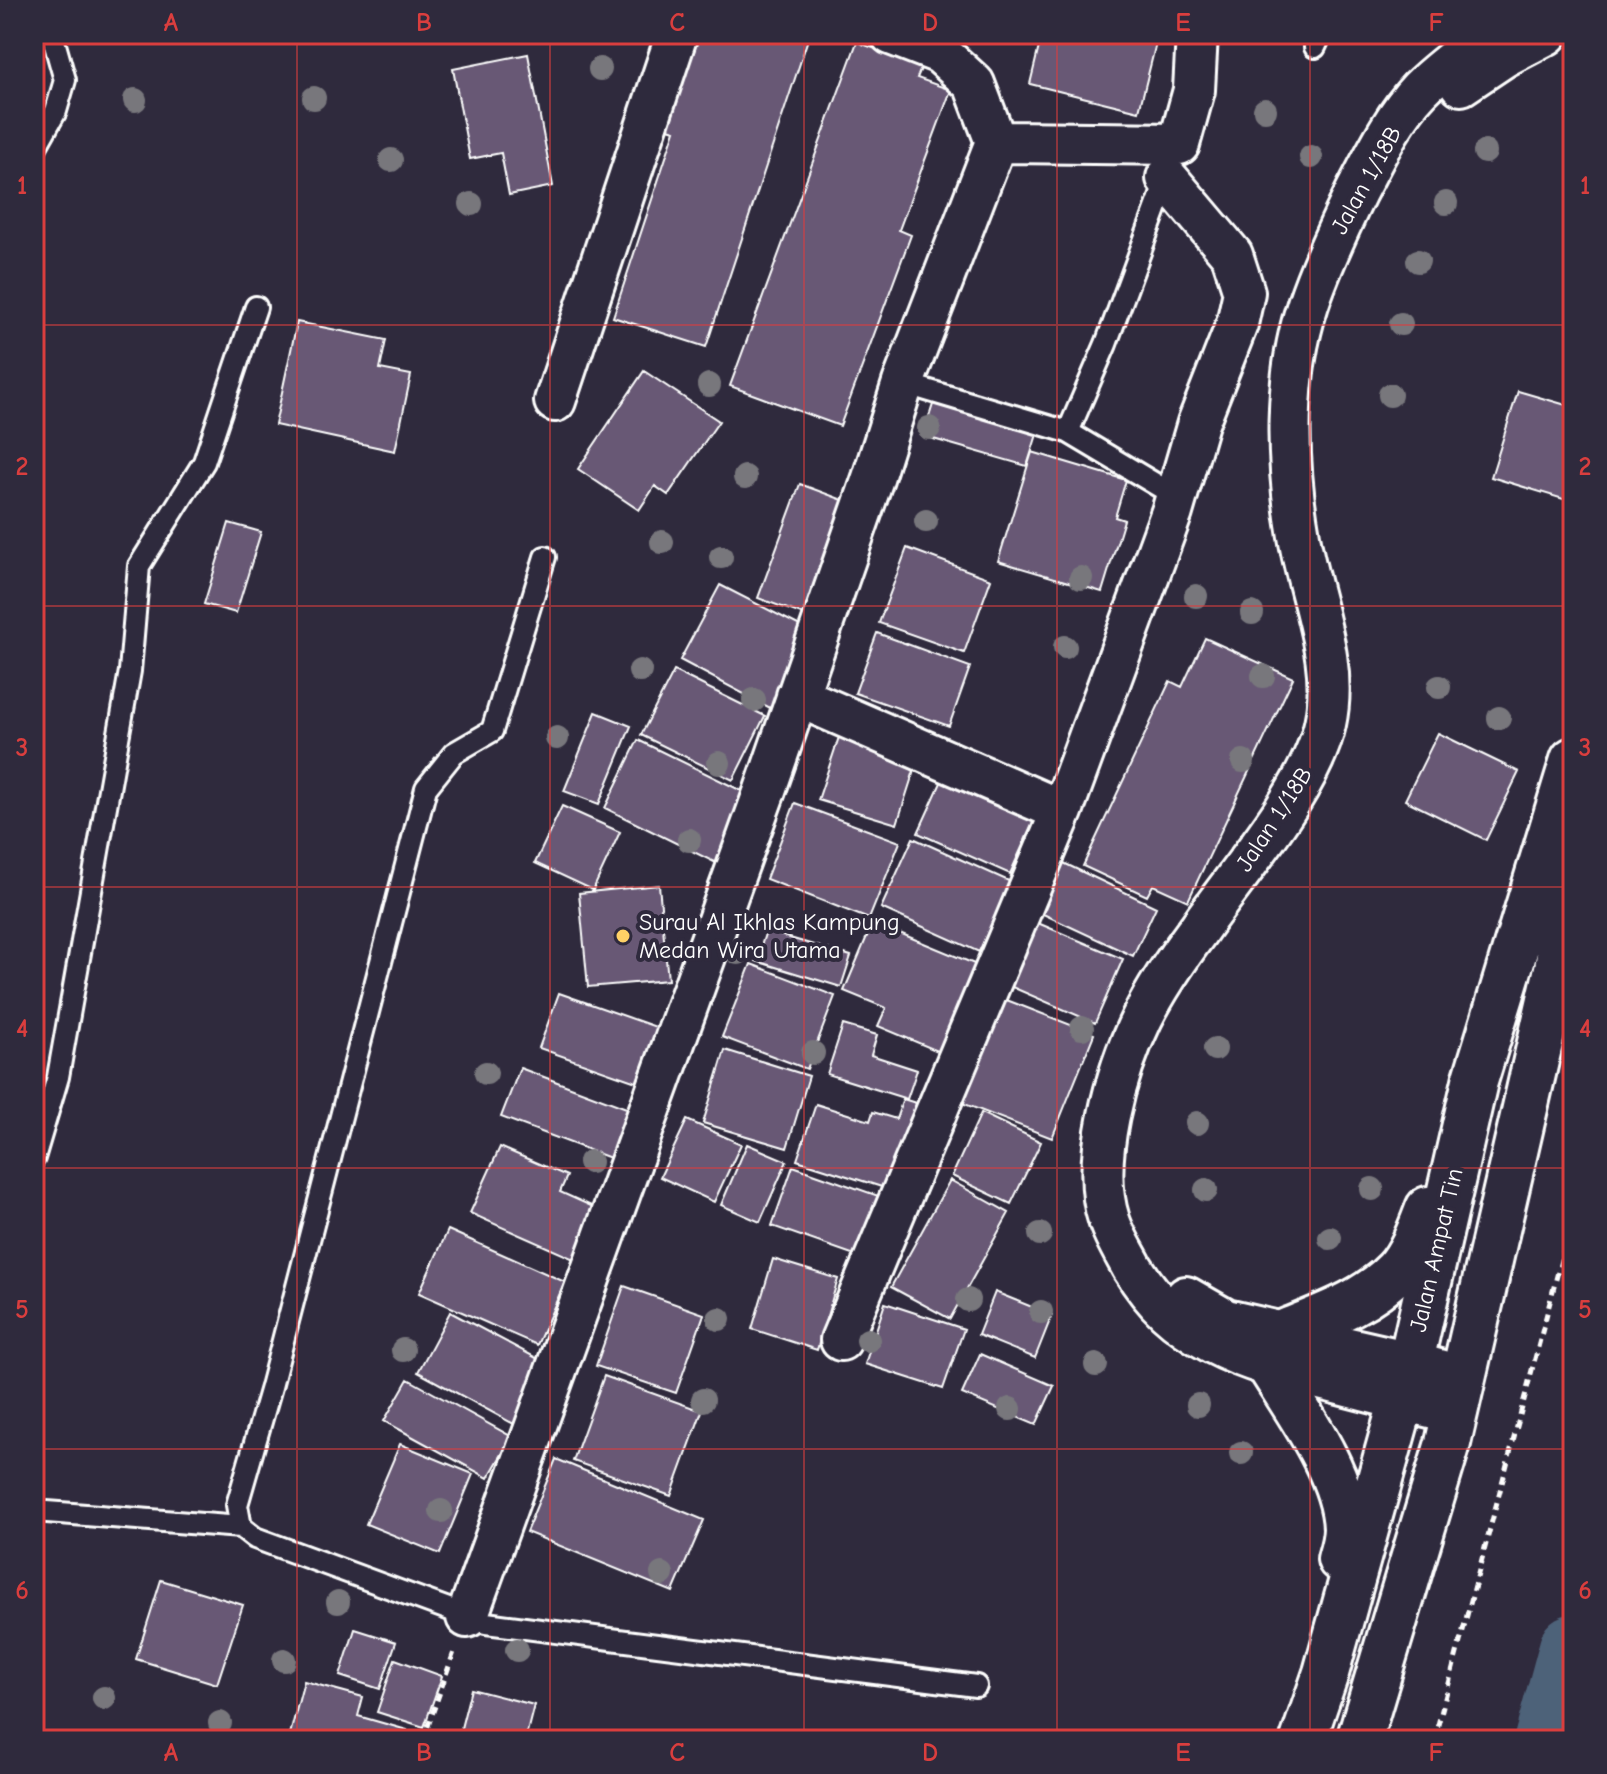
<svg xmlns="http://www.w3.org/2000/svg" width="1607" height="1774" font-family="'Comic Neue',sans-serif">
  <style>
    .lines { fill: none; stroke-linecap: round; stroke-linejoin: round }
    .river { stroke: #4e6279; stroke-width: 68 }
    .building { fill: #675975; stroke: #fff; stroke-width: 2 }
    .lane-casing { stroke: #fff; stroke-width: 26 }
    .street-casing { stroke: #fff; stroke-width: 46 }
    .secondary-casing { stroke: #fff; stroke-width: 50 }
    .path { stroke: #fff; stroke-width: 5; stroke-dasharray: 8 6; stroke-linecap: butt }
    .lane { stroke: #2f2a3d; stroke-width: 20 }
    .street { stroke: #2f2a3d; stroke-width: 40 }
    .secondary { stroke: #2f2a3d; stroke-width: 44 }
    .tree { fill: #78777c }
    .grid { fill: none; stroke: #da3e3e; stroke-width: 2; stroke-opacity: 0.55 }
    .poi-dot { fill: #ffd166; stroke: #2f2a3d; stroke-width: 3 }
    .labels { text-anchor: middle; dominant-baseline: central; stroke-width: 8; stroke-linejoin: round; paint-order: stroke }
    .street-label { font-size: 24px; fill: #fff; stroke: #2f2a3d }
    .poi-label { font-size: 24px; fill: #fff; stroke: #2f2a3d; text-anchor: start }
    .neatline { fill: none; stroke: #da3e3e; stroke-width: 3 }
    .grid-label { font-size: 26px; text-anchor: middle; font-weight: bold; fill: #da3e3e }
  </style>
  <rect width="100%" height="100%" fill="#2f2a3d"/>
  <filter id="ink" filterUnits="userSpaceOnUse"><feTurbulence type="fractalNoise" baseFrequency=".0125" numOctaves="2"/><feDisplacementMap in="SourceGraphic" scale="16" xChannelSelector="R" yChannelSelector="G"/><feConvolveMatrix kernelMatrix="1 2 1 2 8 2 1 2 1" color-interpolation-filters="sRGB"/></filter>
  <g filter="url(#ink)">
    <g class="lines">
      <path class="river" d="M1548,1740L1573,1648"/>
    </g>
    <path class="building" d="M699,34H793L808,39L706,347L613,317L675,130L668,128Z
      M1042,34L1158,35L1139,111L1030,84Z
      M857,42L922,66L917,78L951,90L899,230L911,235L840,426L730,386Z
      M528,54L553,186L509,195L501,153L470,159L453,69Z
      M297,322L386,340L380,369L411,375L395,451L275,425Z
      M644,371L719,421L668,495L655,486L639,510L578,469Z
      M1518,391L1573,407V502L1491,477Z
      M935,398L1039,428L1027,466L923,436Z
      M1032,452L1126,480L1115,517L1124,520L1102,592L998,561Z
      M800,484L851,503L809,617L758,598Z
      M229,523L261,532L236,613L204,604Z
      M907,548L991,579L964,653L879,623Z
      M720,585L808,630L776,711L680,660Z
      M877,633L970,667L949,726L855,693Z
      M1205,638L1293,678L1188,901L1153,885L1147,896L1083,866L1170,681L1182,687Z
      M674,671L765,716L733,780L641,735Z
      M596,712L631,726L599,804L564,791Z
      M841,731L919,755L897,824L818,800Z
      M1438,733L1519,772L1486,840L1405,800Z
      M638,740L750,795L716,863L605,808Z
      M948,767L1040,807L1010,874L918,833Z
      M795,803L900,842L869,919L766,879Z
      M562,806L620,832L593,890L535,863Z
      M913,838L1011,882L979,952L881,908Z
      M1051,857L1156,907L1133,956L1028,907Z
      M659,885L668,980L588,987L579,893Z
      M1033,921L1123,959L1095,1023L1005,984Z
      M873,922L989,970L952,1057L878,1026L886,1008L844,991Z
      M766,931L851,956L841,987L756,961Z
      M751,964L835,996L807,1069L722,1037Z
      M559,993L659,1028L639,1083L539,1048Z
      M1004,999L1094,1034L1052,1138L962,1103Z
      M843,1025L877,1035L871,1055L917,1070L907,1099L827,1074Z
      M725,1050L809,1076L787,1148L703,1123Z
      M520,1068L632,1110L613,1159L501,1117Z
      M903,1099L929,1107L888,1189L797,1160L816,1104L870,1121L873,1112L896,1119Z
      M981,1113L1041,1142L1011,1204L952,1176Z
      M687,1120L741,1144L714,1202L660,1177Z
      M747,1144L787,1161L760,1222L721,1205Z
      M500,1147L567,1176L560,1192L598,1209L576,1260L470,1213Z
      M793,1166L890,1200L869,1260L772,1226Z
      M950,1180L1009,1213L950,1319L891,1287Z
      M448,1230L565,1282L537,1345L419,1293Z
      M773,1259L838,1279L817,1350L752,1329Z
      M624,1286L704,1314L676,1393L596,1366Z
      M995,1292L1052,1315L1035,1358L978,1335Z
      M885,1303L964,1329L943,1389L865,1364Z
      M450,1312L544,1362L523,1429L418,1372Z
      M980,1354L1054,1386L1036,1425L962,1394Z
      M604,1376L702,1411L671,1496L573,1461Z
      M408,1379L512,1437L488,1478L384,1421Z
      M400,1444L473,1474L440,1554L366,1524Z
      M556,1459L704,1520L673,1592L526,1532Z
      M161,1580L243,1605L217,1684L136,1659Z
      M355,1629L396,1642L380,1689L340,1676Z
      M395,1659L442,1676L424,1727L377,1712Z
      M304,1681L363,1697L358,1716L407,1730L405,1740L289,1738Z
      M471,1689L534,1705L525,1740H458Z"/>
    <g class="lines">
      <defs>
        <path id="lane" d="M1315,47L1321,34
          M34,150L56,111L65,80L52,34
          M903,383L1068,432L1106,344L1169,174
          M1068,432L1177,497
          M545,557L492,731L454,753L426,788L271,1387L237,1505L241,1527L255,1538L486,1623L976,1686
          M34,1158L58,1077L130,671L139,566L204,462L256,307
          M34,1511L241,1527"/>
        <path id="street" d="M891,34L940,53L974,84L996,142
          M1461,85L1503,57L1547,34
          M555,401L677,34
          M797,696L1062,811
          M1186,1297L1226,1320L1410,1362L1463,1377
          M841,1340L1062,811L1172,512L1198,423L1237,324L1244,292L1232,255L1167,178
          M1455,1413C1412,1403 1370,1392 1328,1381C1289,1372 1249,1362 1213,1343C1176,1323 1154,1303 1132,1267C1124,1252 1114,1236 1109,1220C1090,1162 1116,1071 1142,1018C1157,988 1178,957 1198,930C1237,873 1311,790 1325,724C1339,661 1309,598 1299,536C1286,461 1284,377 1308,304C1321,265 1338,229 1356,192C1374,158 1393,117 1420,89C1440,69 1465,51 1488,34
          M467,1617L764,793L873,478L903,383L996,142L1179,144L1194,90L1197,34"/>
        <path id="secondary" d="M1285,1332C1324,1316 1366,1302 1396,1271C1411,1255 1420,1230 1428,1209
          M1270,1367C1298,1412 1344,1474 1346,1528C1346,1538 1343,1549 1340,1559
          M1303,1740L1326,1673L1402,1400L1475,1081L1573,760
          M1359,1740L1448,1443L1557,969L1573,865"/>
      </defs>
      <use href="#lane" class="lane-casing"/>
      <use href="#street" class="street-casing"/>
      <use href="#secondary" class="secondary-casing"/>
      <path class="path" d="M423,1740L454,1652
        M1434,1740L1573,1215"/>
      <use href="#lane" class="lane"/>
      <use href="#street" class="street"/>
      <use href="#secondary" class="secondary"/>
    </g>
    <g class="tree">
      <circle cx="600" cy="69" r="12"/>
      <circle cx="314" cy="98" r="12"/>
      <circle cx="135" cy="100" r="12"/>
      <circle cx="1265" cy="110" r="12"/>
      <circle cx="1485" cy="152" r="12"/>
      <circle cx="1311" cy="157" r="12"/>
      <circle cx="391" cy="160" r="12"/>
      <circle cx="1446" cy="203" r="12"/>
      <circle cx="471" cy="204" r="12"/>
      <circle cx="1418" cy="261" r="12"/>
      <circle cx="1401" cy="324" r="12"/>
      <circle cx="709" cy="385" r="12"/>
      <circle cx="1390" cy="395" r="12"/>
      <circle cx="929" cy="428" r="12"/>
      <circle cx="745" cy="477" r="12"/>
      <circle cx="926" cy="521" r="12"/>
      <circle cx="662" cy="542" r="12"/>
      <circle cx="721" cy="557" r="12"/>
      <circle cx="1081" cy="578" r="12"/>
      <circle cx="1196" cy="596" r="12"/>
      <circle cx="1252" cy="613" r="12"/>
      <circle cx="1065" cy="647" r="12"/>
      <circle cx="640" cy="671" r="12"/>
      <circle cx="1263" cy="676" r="12"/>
      <circle cx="1439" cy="687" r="12"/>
      <circle cx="754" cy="700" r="12"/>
      <circle cx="1499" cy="718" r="12"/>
      <circle cx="557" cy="738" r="12"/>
      <circle cx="1243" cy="761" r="12"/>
      <circle cx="719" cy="763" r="12"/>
      <circle cx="689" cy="840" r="12"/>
      <circle cx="738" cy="953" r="12"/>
      <circle cx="1082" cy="1028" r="12"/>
      <circle cx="1215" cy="1049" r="12"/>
      <circle cx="813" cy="1053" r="12"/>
      <circle cx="486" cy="1073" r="12"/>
      <circle cx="1197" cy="1123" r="12"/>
      <circle cx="590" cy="1162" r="12"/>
      <circle cx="1372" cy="1189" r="12"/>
      <circle cx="1206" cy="1190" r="12"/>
      <circle cx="1040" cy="1234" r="12"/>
      <circle cx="1330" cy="1238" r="12"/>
      <circle cx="968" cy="1300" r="12"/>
      <circle cx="1041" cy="1312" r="12"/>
      <circle cx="719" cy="1319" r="12"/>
      <circle cx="868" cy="1340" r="12"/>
      <circle cx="403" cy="1350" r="12"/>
      <circle cx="1096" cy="1365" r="12"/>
      <circle cx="703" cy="1400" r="12"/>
      <circle cx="1198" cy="1405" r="12"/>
      <circle cx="1010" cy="1409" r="12"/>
      <circle cx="1241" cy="1453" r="12"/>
      <circle cx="441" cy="1511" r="12"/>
      <circle cx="662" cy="1574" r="12"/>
      <circle cx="338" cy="1602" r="12"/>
      <circle cx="517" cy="1650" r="12"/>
      <circle cx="284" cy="1660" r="12"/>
      <circle cx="104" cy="1698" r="12"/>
      <circle cx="220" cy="1723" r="12"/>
    </g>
  </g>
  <path class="grid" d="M297,34V1740M550,34V1740M804,34V1740M1057,34V1740M1310,34V1740M34,325H1573M34,606H1573M34,887H1573M34,1168H1573M34,1449H1573"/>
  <circle class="poi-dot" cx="623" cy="936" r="8"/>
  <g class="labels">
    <g class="street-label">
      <text transform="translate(1366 180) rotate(-61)">Jalan 1/18B</text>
      <text transform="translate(1274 819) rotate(-57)">Jalan 1/18B</text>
      <text transform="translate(1436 1250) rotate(-77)">Jalan Ampat Tin</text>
    </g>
    <g class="poi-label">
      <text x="639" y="922">Surau Al Ikhlas Kampung<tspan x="639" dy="28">Medan Wira Utama</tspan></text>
    </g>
  </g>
  <rect width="1607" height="1774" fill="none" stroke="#2f2a3d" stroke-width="88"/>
  <rect x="44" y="44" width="1519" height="1686" class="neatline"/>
  <g class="grid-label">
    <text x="171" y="31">A</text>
    <text x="424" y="31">B</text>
    <text x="677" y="31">C</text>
    <text x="930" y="31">D</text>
    <text x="1183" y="31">E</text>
    <text x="1436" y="31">F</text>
    <text x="22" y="194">1</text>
    <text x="1585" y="194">1</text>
    <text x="22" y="475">2</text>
    <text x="1585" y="475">2</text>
    <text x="22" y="756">3</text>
    <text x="1585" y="756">3</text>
    <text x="22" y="1037">4</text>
    <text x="1585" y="1037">4</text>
    <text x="22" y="1318">5</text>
    <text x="1585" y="1318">5</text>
    <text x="22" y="1599">6</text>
    <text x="1585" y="1599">6</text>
    <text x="171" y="1761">A</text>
    <text x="424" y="1761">B</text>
    <text x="677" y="1761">C</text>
    <text x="930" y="1761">D</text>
    <text x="1183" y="1761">E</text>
    <text x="1436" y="1761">F</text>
  </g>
</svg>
